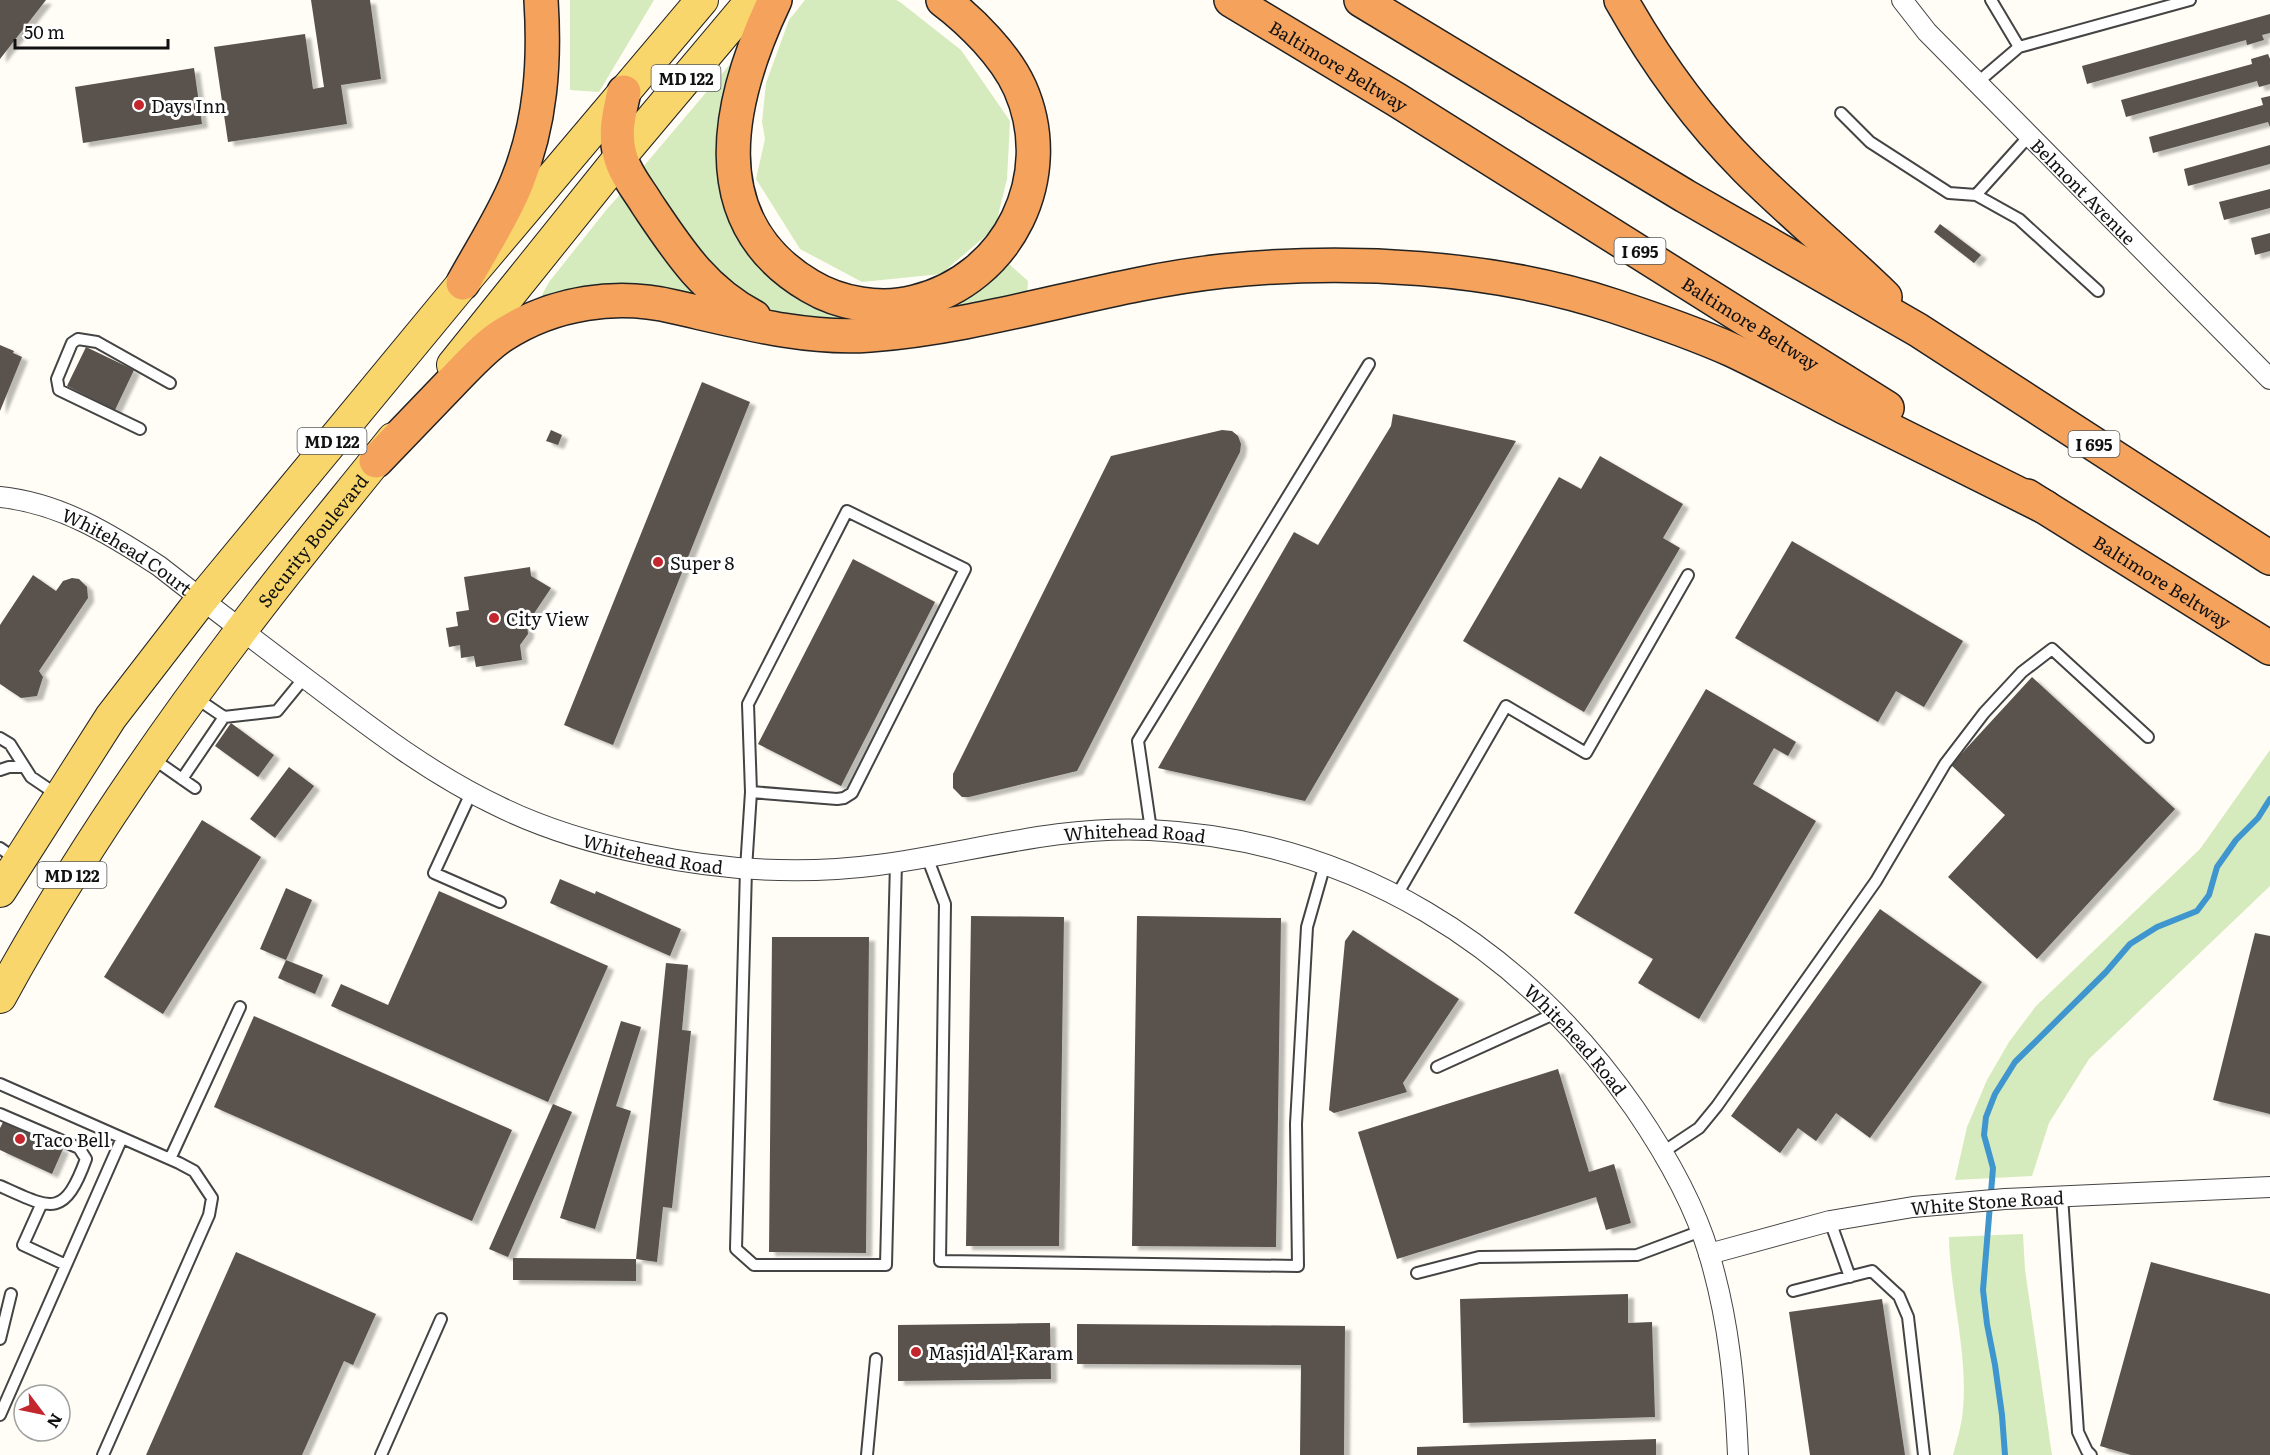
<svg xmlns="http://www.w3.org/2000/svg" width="2270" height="1455" font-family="Literata,serif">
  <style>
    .green { fill: #d5ebbd }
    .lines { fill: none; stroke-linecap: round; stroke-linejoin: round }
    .stream { stroke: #3f96cf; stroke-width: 6 }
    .building { fill: #5a524d; filter: url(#shadow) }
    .lane-casing { stroke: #444; stroke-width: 14 }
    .street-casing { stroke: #444; stroke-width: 22 }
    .primary-casing { stroke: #222; stroke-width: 34 }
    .highway-casing { stroke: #222; stroke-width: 36 }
    .lane { stroke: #fff; stroke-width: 10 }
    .street { stroke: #fff; stroke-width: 20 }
    .primary { stroke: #f9d66b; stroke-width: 32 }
    .highway { stroke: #f5a25d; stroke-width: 33 }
    .poi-dot { fill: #c4262e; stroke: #fff; stroke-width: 2 }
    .labels { text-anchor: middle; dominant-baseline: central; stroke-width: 6; stroke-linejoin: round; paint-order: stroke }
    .shield { fill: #fff; stroke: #585858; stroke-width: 1.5 }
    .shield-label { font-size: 16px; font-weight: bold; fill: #111 }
    .street-label { font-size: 18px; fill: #111; stroke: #fff }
    .poi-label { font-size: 18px; fill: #111; stroke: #fff; text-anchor: start }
  </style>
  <defs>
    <filter id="shadow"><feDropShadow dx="6" dy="4" stdDeviation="1.5" flood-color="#0004"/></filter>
  </defs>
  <rect width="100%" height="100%" fill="#fffdf5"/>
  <path class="green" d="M570,0H654L599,92L570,90Z
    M805,0H896L900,2L961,50L1010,121L1007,179L995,228L941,274L862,282L800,249L756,179L765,139L762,122L766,83L789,20Z
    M742,50L721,175L825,304L975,291L1009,264L1028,281L1027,298L892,324L804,321L759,307L695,252L643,167Z
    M626,188L712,302L542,304V295L549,282L607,209Z
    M2270,750V886L2089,1059L2049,1123L2032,1176L1955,1180L1967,1127L1987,1080L2009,1042L2036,1006L2200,849Z
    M2023,1234L2025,1270L2052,1455H1953C1957,1440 1962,1424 1963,1409C1968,1352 1950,1295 1949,1237Z"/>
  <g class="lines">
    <path class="stream" d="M2005,1455L2002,1415L1995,1365L1987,1324L1983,1290L1993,1168L1984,1135L1986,1117L1995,1094L2015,1062L2106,972L2130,944L2157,927L2197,911L2209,895L2217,867L2236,840L2258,818L2270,799"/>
  </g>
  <path class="building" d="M0,0H46L0,59Z
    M311,0H370L381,79L341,85L347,124L228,142L214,47L305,34L313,89L324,87Z
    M2270,14V33L2262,35L2264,40L2247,45L2246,40L2087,84L2082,66Z
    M2268,54L2270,59V84L2259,87L2257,81L2126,117L2121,100L2252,64L2251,59Z
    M194,68L202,124L83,143L75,87Z
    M2270,96V127L2268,122L2153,153L2149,137L2263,105L2261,98Z
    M2270,145V164L2188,186L2184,169Z
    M2270,189V208L2224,220L2219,202Z
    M1940,224L1981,255L1974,263L1934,232Z
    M2270,233V251L2255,255L2251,238Z
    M0,345L14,351L13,353L22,357L0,411Z
    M86,347L134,370L115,410L67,386Z
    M702,382L750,402L613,745L564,725Z
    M1393,414L1516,441L1305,801L1158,768L1294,532L1318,545L1391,426Z
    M551,430L562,435L558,445L546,441Z
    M1222,430L1232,431L1238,436L1241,444L1240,452L1077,771L969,797H962L953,788V774L1111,456Z
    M1600,456L1683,504L1663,538L1680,548L1584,712L1463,641L1559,477L1581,489Z
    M1792,541L1963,641L1924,707L1896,691L1878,722L1735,638Z
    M853,559L935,602L841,786L758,744Z
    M530,567L531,576L551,588L527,624L528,634L520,645L522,660L476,667L474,656L461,658L460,645L449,647L446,628L458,626L456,612L469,610L464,577Z
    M33,575L56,591L63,581L72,578L79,579L87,587L88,598L39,671L43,677L37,696L21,698L0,684V625Z
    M2032,677L2175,809L2037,959L1948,877L2005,815L1951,765Z
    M1706,689L1796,742L1788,756L1774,748L1753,784L1816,821L1699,1019L1638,983L1653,959L1574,913Z
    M231,723L274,755L258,777L215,746Z
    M289,767L314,786L275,838L250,819Z
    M202,820L261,857L163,1014L104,977Z
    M560,879L595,894L596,891L681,929L670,956L550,903Z
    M286,888L312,900L286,960L260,949Z
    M439,891L608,966L548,1102L331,1006L341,984L388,1005Z
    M1880,909L1982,982L1870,1138L1836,1113L1816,1141L1798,1128L1780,1153L1731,1116Z
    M971,916L1064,917L1059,1246H966Z
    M1137,916L1281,918L1276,1247L1132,1246Z
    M1353,930L1459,999L1403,1083L1407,1092L1334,1113L1329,1110L1345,941Z
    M2255,933L2270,936V1114L2213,1100Z
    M772,937H869L866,1253L769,1252Z
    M286,960L323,975L315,994L278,978Z
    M666,963L688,965L682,1030L691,1031L672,1208L663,1207L657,1262L636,1259Z
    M254,1016L512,1130L472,1221L214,1107Z
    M621,1021L641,1027L616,1106L631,1111L595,1229L560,1218Z
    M1558,1069L1589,1172L1614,1164L1631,1223L1606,1230L1596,1197L1397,1259L1358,1132Z
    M553,1104L572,1112L508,1257L489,1249Z
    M3,1122L63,1149L52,1174L0,1150V1128Z
    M236,1252L376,1314L353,1365L344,1361L302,1455H146Z
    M513,1258L636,1259V1281L513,1280Z
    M2151,1262L2270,1294V1455H2131L2100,1446Z
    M1628,1294V1323L1652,1322L1655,1417L1463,1423L1460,1299Z
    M1882,1299L1905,1455H1810L1789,1312Z
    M1050,1323L1051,1379L898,1381V1325Z
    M1077,1324L1345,1326L1344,1455H1300L1301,1365L1077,1364Z
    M1656,1439V1455H1417V1447Z"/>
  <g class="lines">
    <defs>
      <path id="lane" d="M1991,0L2019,47
        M1978,82L2019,47L2190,0
        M1841,113L1870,142L1949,193L1976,195L2030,135
        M1976,195L2019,219L2098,291
        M140,429L59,390L57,379L72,343L78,339L97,342L170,383
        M196,698L224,717
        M0,738L10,744L31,777L59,796
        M152,758L195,788
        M0,770L9,767H23
        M182,779L224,717L277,711L304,678
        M751,792L837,799L844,798L852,793L965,569L847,511L748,704L751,792L746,869L736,1249L754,1265H886L896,862
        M471,793L434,873L500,902
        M1151,830L1138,741L1369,364
        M0,848L17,860
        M927,857L945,904L940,1261L1298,1266L1296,1124L1307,927L1325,864
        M1397,895L1506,706L1586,753L1688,575
        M1437,1067L1556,1013
        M0,1084L179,1163L194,1171L212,1198L209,1215L103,1455
        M0,1114L79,1148L86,1159C64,1219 51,1209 0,1186
        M1663,1152L1699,1128L1717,1106L1876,881L1945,764L1984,713L2022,672L2052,649L2148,737
        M170,1159L240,1007
        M2062,1196L2078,1432L2087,1451L2091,1455
        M41,1205L23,1245L66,1265
        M1830,1221L1850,1277
        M1417,1273L1479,1257L1637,1255L1701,1231
        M1793,1291L1872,1271L1899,1296L1908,1317L1924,1455
        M0,1339L11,1294
        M0,1415L122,1138
        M381,1455L441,1319
        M867,1455L876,1359"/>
      <g id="street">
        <path id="s1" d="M1902,0L1927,32L2270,379"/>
        <path id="s2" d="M0,497C60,503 110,534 159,566C210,606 261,645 313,684C372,729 432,775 500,807C545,829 596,844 645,854C720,870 801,875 878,865C969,853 1058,825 1150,830C1353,840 1521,945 1635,1109C1665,1153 1694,1203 1709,1254C1729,1320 1735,1387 1738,1455"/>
        <path id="s3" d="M1709,1254L1830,1221L1913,1207L2005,1199L2270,1187"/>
      </g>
      <g id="primary">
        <path d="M453,365L620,157L752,0"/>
        <path d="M0,891L111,717L202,599L463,283L702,0"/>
        <path id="s4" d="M0,997C70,869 152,748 240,632C289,566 342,503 393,439"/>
      </g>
      <g id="highway">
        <path d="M775,0C729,97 698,220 810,286C840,304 881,311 915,302C1009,279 1059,176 1020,88C1005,55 971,21 943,0"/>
        <path id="s5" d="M1231,0L1397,100L1887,408"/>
        <path d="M1361,0L1685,196L1918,330L2270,558"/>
        <path d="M1621,0C1656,62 1697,119 1747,169C1791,213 1840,253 1885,297"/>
        <path d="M624,92C619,114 614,133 620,155C624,173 638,189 647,204C678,250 703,290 754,317"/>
        <path d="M463,283C481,250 503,217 517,182C541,123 545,62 541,0"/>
        <path d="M376,461C401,435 426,409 451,383C467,367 484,347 503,335C554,302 617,293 675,307C737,321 806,340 870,335C990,326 1104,284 1223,271C1348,258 1494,266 1614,306C1653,319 1694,333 1732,350C1770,368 1807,388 1844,407C1911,440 1978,474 2045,507"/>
        <path id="s6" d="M2027,496L2270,648"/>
      </g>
    </defs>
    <use href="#lane" class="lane-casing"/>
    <use href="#street" class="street-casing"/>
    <use href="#primary" class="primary-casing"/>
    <use href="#highway" class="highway-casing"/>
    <use href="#lane" class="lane"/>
    <use href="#street" class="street"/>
    <use href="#primary" class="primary"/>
    <use href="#highway" class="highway"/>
  </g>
  <g class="poi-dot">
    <circle cx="139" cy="105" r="6"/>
    <circle cx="658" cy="562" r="6"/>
    <circle cx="494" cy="618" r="6"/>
    <circle cx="20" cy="1139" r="6"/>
    <circle cx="916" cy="1352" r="6"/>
  </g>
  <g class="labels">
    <g class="shield">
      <rect x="651.5" y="65" width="69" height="26" rx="4.5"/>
      <rect x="1614.5" y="238" width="51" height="26" rx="4.5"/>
      <rect x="297.5" y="428" width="69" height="26" rx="4.5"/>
      <rect x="2068.5" y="431" width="51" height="26" rx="4.5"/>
      <rect x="37.5" y="862" width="69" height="26" rx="4.5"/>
    </g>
    <g class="shield-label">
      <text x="686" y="78">MD 122</text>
      <text x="1640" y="251">I 695</text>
      <text x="332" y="441">MD 122</text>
      <text x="2094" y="444">I 695</text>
      <text x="72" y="875">MD 122</text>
    </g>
    <g class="street-label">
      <text stroke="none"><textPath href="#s5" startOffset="126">Baltimore Beltway</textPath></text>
      <text stroke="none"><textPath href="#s1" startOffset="264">Belmont Avenue</textPath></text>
      <text stroke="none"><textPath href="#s5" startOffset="612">Baltimore Beltway</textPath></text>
      <text stroke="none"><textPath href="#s4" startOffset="554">Security Boulevard</textPath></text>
      <text stroke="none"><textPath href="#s2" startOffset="140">Whitehead Court</textPath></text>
      <text stroke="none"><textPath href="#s6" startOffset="160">Baltimore Beltway</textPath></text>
      <text stroke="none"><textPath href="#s2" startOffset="1240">Whitehead Road</textPath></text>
      <text stroke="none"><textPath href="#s2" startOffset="754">Whitehead Road</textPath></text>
      <text stroke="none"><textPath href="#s2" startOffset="1744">Whitehead Road</textPath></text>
      <text stroke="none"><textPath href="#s3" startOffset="284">White Stone Road</textPath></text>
    </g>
    <g class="poi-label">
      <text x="151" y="105">Days Inn</text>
      <text x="670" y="562">Super 8</text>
      <text x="506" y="618">City View</text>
      <text x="32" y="1139">Taco Bell</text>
      <text x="928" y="1352">Masjid Al-Karam</text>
    </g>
  </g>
  <g transform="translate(42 1413) rotate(122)"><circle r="28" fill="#ffffff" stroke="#a0a0a0" stroke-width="1.5"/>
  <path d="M0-4.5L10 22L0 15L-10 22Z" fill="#c4262e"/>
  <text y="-9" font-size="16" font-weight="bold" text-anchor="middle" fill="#111111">N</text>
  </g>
  <path d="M15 39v9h153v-9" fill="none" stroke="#111111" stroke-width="3"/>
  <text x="24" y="39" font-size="18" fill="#111111" stroke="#ffffff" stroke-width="4.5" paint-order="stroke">50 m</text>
</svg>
